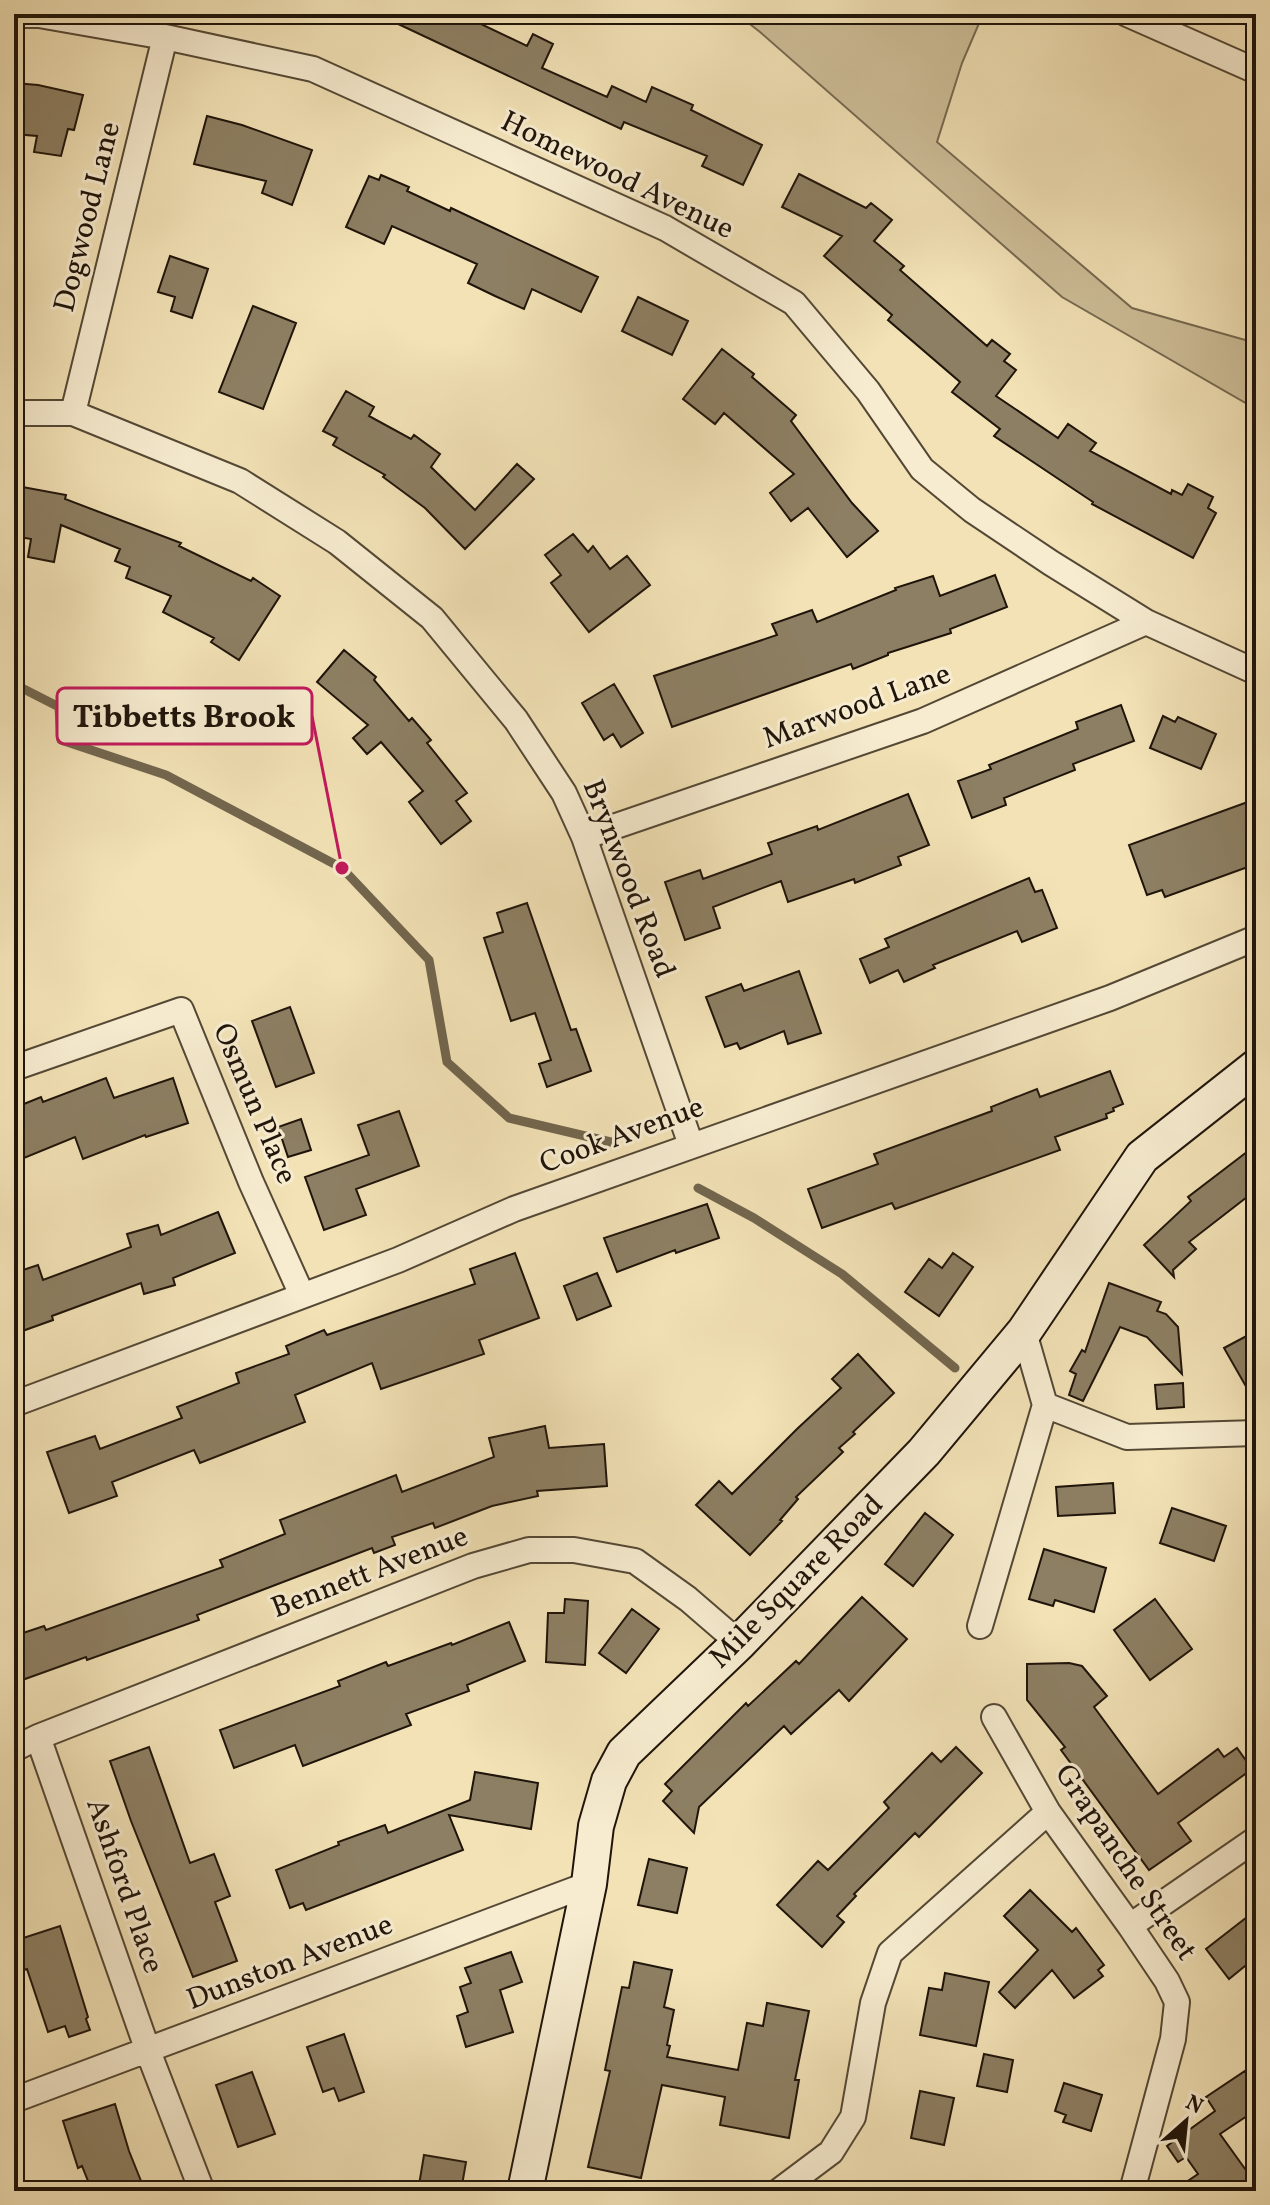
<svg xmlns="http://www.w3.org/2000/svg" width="1270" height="2205" font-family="Vollkorn,serif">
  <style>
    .green { fill: #cebf99; stroke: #766a52; stroke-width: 2 }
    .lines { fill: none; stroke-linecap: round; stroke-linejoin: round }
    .stream { stroke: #72664e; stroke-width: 9 }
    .building { fill: #8d7f63; stroke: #1f140a; stroke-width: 2 }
    .street-casing { stroke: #544835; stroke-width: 28 }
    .secondary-casing { stroke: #1f140a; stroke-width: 38 }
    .street { stroke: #f7ecd0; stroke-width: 24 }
    .secondary { stroke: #f7ecd0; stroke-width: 34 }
    .labels { text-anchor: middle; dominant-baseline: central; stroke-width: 6; stroke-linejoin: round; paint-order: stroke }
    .street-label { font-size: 30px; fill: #1f140a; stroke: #f7ecd0 }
    .leader { fill: none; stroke: #c2185b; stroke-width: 3 }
    .callout-dot { fill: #c2185b; stroke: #f7ecd0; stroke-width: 3 }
    .callout { fill: #f7ecd0; stroke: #c2185b; stroke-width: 3 }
    .callout-label { font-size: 32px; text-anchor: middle; font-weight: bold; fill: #1f140a }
  </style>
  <rect width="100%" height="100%" fill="#f2e2b6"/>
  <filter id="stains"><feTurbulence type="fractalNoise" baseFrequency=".0025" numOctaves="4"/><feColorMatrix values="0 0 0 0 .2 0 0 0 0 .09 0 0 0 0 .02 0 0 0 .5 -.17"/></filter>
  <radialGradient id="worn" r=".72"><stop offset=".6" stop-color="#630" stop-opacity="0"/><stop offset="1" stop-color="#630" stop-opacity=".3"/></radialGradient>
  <path class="green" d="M737,14H983L962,63L937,142L1132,308L1256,343V409L1062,297L760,32Z
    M1206,14H1256V24Z"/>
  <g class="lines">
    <path class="stream" d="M14,684L59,707L61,740L166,775L342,868L429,960L447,1062L509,1118L615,1143
      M698,1188L754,1218L842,1274L955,1368"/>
  </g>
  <path class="building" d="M377,14H460L527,46L533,34L553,44L542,68L607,97L612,86L646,102L652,87L693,105L691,110L762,145L743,185L702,166L707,156L624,122L621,129Z
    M14,83L38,85L83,95L74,130L68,129L61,156L34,152L37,136L14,134Z
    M207,116L242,125L312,150L292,205L262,193L266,181L194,164Z
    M799,174L866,208L871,203L892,220L874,241L904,266L900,270L987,346L992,340L1010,354L1004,361L1016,370L996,396L1058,438L1068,424L1096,443L1090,451L1171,494L1172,490L1182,495L1188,484L1213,497L1208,508L1216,513L1193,558L1092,504L1093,502L994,436L1000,429L952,392L960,382L888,320L892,315L824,256L842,236L782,207Z
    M381,175L409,187L407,191L450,211L451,208L598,277L581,312L532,289L524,309L495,296L468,283L477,264L392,226L384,244L346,227L369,176L379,180Z
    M170,256L208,269L192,318L171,311L175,297L158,292Z
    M638,297L688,321L672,355L622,331Z
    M253,306L296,323L263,409L219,392Z
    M722,349L754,374L752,377L796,415L791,421L852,503L878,531L847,557L808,508L791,521L770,493L794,474L724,413L715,424L683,399Z
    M346,391L374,407L369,416L411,439L414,435L440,454L431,467L475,510L517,464L534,479L465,549L425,508L383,477L385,475L333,445L337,438L323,431Z
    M17,486L66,495L65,499L181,543L179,546L251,581L253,578L280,596L239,660L211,642L214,638L163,612L171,596L126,578L130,567L115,561L120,549L61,525L54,562L28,557L31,539L14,536Z
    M573,534L588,552L593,546L610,569L627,556L650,585L589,632L551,583L561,575L545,555Z
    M995,575L1007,607L950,629L951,633L888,653V655L853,669L851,664L672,727L654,676L777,635L772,624L812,610L817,622L896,590L895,588L933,576L940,596Z
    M344,650L376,677L374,680L409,721L412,718L431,740L427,743L467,793L456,801L471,821L441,844L409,802L423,791L381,742L367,754L353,738L368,725L317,682Z
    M614,684L643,733L621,747L613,734L604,740L582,703Z
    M1121,705L1134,741L1073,764L1075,770L1004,798L1006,805L972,818L958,781L991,769L989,765L1078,729L1076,722Z
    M1163,716L1175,722L1178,717L1216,734L1201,769L1150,748Z
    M908,794L929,845L898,857L901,865L855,883L854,879L788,902L781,881L713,907L720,928L685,940L665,882L700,870L703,879L772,854L768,843L817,826L818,830Z
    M1256,799V864L1165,897L1162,890L1147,895L1129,845Z
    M1029,878L1035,892L1042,890L1057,928L1022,942L1017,931L933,965L935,968L904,982L898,970L870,983L860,959L889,947L885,939Z
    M527,903L571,1030L576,1029L591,1071L547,1087L539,1064L551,1060L535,1013L511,1021L484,938L503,932L497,913Z
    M799,971L821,1033L788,1044L784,1031L740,1049L737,1043L725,1047L706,997L741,984L744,991Z
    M290,1007L314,1073L276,1087L252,1021Z
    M1110,1071L1123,1104L1113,1108L1114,1111L1106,1114L1107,1118L1055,1137L1060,1150L895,1209L892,1203L822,1228L808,1189L878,1164L874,1154L992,1111L991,1107L1037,1089L1040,1097Z
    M106,1078L114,1098L173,1078L188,1123L146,1137L145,1135L83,1159L75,1137L24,1158L14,1133V1108L41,1097L43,1102Z
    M399,1111L419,1166L356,1189L366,1215L324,1230L305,1177L369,1155L358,1125Z
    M301,1119L311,1150L288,1157L278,1127Z
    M1256,1145V1190L1189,1242L1196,1249L1173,1270L1174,1277L1144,1245L1191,1201L1188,1197Z
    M707,1204L719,1238L676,1253L675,1250L617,1272L604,1238Z
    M218,1212L235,1253L173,1278L175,1285L144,1294L141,1283L52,1316L53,1320L14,1334V1273L38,1265L43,1280L131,1247L127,1234L158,1225L161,1235Z
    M515,1253L539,1318L479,1340L484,1354L381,1389L372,1363L295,1395L305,1422L200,1463L194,1450L112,1482L117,1496L69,1513L47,1452L95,1436L100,1449L182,1418L177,1407L239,1383L236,1373L289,1354L286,1346L324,1330L327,1335L475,1284L470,1269Z
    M953,1253L973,1267L939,1316L905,1292L929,1259L942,1268Z
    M597,1273L611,1306L577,1320L564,1286Z
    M1109,1283L1161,1302L1157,1311L1166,1314L1178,1327L1182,1374L1147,1337L1120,1327L1083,1401L1069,1395L1076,1374L1070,1371L1082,1350L1085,1352Z
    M1256,1331V1404L1224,1348Z
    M858,1354L894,1393L853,1432L855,1434L839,1448L843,1452L796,1497L798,1499L780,1520L782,1521L750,1555L696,1505L719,1481L732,1494L797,1429L841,1388L832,1379Z
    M1183,1383L1184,1407L1157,1409L1155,1385Z
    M545,1426L549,1448L604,1444L607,1486L537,1491L538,1496L492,1506L435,1528L433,1523L392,1537L395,1545L374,1553L372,1548L197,1615L199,1620L87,1660L86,1657L14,1683V1636L44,1626L46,1630L223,1567L220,1560L285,1534L280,1520L396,1475L402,1492L494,1457L489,1438Z
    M1113,1483L1115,1513L1058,1516L1056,1487Z
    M1172,1508L1226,1526L1214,1561L1160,1543Z
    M925,1513L953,1535L913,1586L885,1564Z
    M1044,1549L1106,1568L1094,1612L1055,1600L1053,1606L1029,1599Z
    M862,1597L907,1639L849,1701L839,1690L791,1734L784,1726L699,1807L694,1833L663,1801L672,1791L665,1784L746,1703L748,1706L796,1661L799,1664Z
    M565,1599L588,1601L585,1665L546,1662L548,1613H564Z
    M1155,1599L1192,1649L1150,1680L1114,1630Z
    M632,1609L659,1629L626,1673L599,1653Z
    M509,1622L525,1661L467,1685L469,1691L406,1714L411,1725L303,1766L295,1745L234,1768L220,1730L340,1686L338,1681L386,1662L388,1666L451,1643L452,1645Z
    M1069,1663L1082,1666L1107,1696L1094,1707L1158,1794L1218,1749L1224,1757L1237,1748L1252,1769L1178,1823L1191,1841L1149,1870L1061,1750L1065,1747L1027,1700V1664Z
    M149,1747L190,1863L214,1854L230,1896L215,1902L237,1961L193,1977L131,1821L110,1761Z
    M956,1747L982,1773L919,1837L915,1833L854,1894L856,1896L837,1916L844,1922L822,1947L777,1905L818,1861L828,1870L889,1808L884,1802L932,1753L941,1762Z
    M475,1772L538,1783L531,1829L449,1815L463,1850L306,1910L303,1903L290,1908L276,1870L339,1845L338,1842L385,1825L388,1833L470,1800Z
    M649,1859L687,1868L677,1913L638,1905Z
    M1030,1890L1072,1932L1076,1928L1104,1965L1098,1970L1103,1976L1074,1998L1052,1970L1015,2008L999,1992L1038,1950L1004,1916Z
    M1256,1910V1957L1229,1979L1206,1949Z
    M60,1926L88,2017L86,2019L90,2030L69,2037L65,2026L48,2032L27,1969L14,1973V1941Z
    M511,1952L522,1982L500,1990L513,2032L466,2047L457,2016L468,2012L460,1987L471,1983L465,1968Z
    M634,1962L672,1970L664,2007L674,2010L667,2045L670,2046L667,2057L738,2070L747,2023L763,2026L767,2003L809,2011L795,2080H799L789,2138L720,2125L725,2097L662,2085L641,2178L588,2167L610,2071L605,2070L622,1987L629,1988Z
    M945,1973L989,1982L976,2046L920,2035L929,1988L942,1990Z
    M344,2034L364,2092L339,2101L334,2088L323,2092L307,2047Z
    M984,2054L1013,2060L1007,2092L977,2086Z
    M1245,2071L1256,2087V2110L1220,2134L1253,2180L1238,2191H1173L1198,2174L1186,2157L1178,2162L1167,2146L1215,2111L1206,2097Z
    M252,2072L275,2134L238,2147L216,2085Z
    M1064,2083L1102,2095L1091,2131L1063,2122L1066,2115L1055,2111Z
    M920,2091L954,2098L944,2145L911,2138Z
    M115,2104L129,2151L145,2191H92L82,2166L78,2168L63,2121Z
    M424,2155L466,2162L461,2191H418Z"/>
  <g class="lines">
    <defs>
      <path id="street" d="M1127,14L1256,71
        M14,15H39L165,37L313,69L665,228L794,303L868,391L922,469L972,510L1051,563L1146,622L1256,672
        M14,413H73L240,481L337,542L432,618L516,720L564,793L584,837L691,1145
        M73,413L165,37
        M584,837L923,721L1146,622
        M14,1068L181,1010L251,1182L302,1295
        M14,1404L398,1260L514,1209L1110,998L1256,938
        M1045,1405L1127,1437L1256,1433
        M980,1626L1045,1405L1024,1332
        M994,1717L1048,1812L1130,1926L1167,1981L1177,2002L1173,2039L1132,2191
        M38,1737L148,2051L202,2191
        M14,1749L38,1737L473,1566L529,1550H574L635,1561L688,1599L739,1643
        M1130,1926L1256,1839
        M14,2100L589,1884
        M779,2191L831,2152L853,2117L873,2003L890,1953L1048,1812"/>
      <path id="secondary" d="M525,2191L589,1884L596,1826L609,1781L624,1753L739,1643L924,1452L1024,1332L1142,1157L1256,1067"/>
    </defs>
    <use href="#street" class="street-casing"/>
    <use href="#secondary" class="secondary-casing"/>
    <use href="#street" class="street"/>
    <use href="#secondary" class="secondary"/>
  </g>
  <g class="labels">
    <g class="street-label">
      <text transform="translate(617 176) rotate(26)">Homewood Avenue</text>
      <text transform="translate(88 217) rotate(-76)">Dogwood Lane</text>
      <text transform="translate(857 707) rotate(-20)">Marwood Lane</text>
      <text transform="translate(628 879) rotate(69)">Brynwood Road</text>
      <text transform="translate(254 1104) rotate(67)">Osmun Place</text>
      <text transform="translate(622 1136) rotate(-20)">Cook Avenue</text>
      <text transform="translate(370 1573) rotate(-21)">Bennett Avenue</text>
      <text transform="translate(797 1582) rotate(-45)">Mile Square Road</text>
      <text transform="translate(1125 1863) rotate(56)">Grapanche Street</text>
      <text transform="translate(124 1886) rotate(71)">Ashford Place</text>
      <text transform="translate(290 1963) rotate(-21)">Dunston Avenue</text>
    </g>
  </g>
  <path class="leader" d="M342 868L312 716"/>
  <circle class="callout-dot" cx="342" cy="868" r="8"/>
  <rect class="callout" x="57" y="688" width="255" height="56" rx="8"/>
  <g class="callout-label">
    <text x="184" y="727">Tibbetts Brook</text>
  </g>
  <rect width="1270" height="2205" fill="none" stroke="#f2e2b6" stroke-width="48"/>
  <rect x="16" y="16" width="1238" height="2173" fill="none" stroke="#1f140a" stroke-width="4"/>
  <rect x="24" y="24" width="1222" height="2157" fill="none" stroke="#1f140a" stroke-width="2"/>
  <g transform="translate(1186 2121) rotate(27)" stroke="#f7ecd0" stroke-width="6" paint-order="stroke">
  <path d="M0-6L14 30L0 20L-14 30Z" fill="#1f140a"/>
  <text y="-12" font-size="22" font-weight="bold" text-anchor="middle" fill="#1f140a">N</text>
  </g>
  <rect width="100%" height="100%" filter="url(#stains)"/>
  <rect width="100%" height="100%" fill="url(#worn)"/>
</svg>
